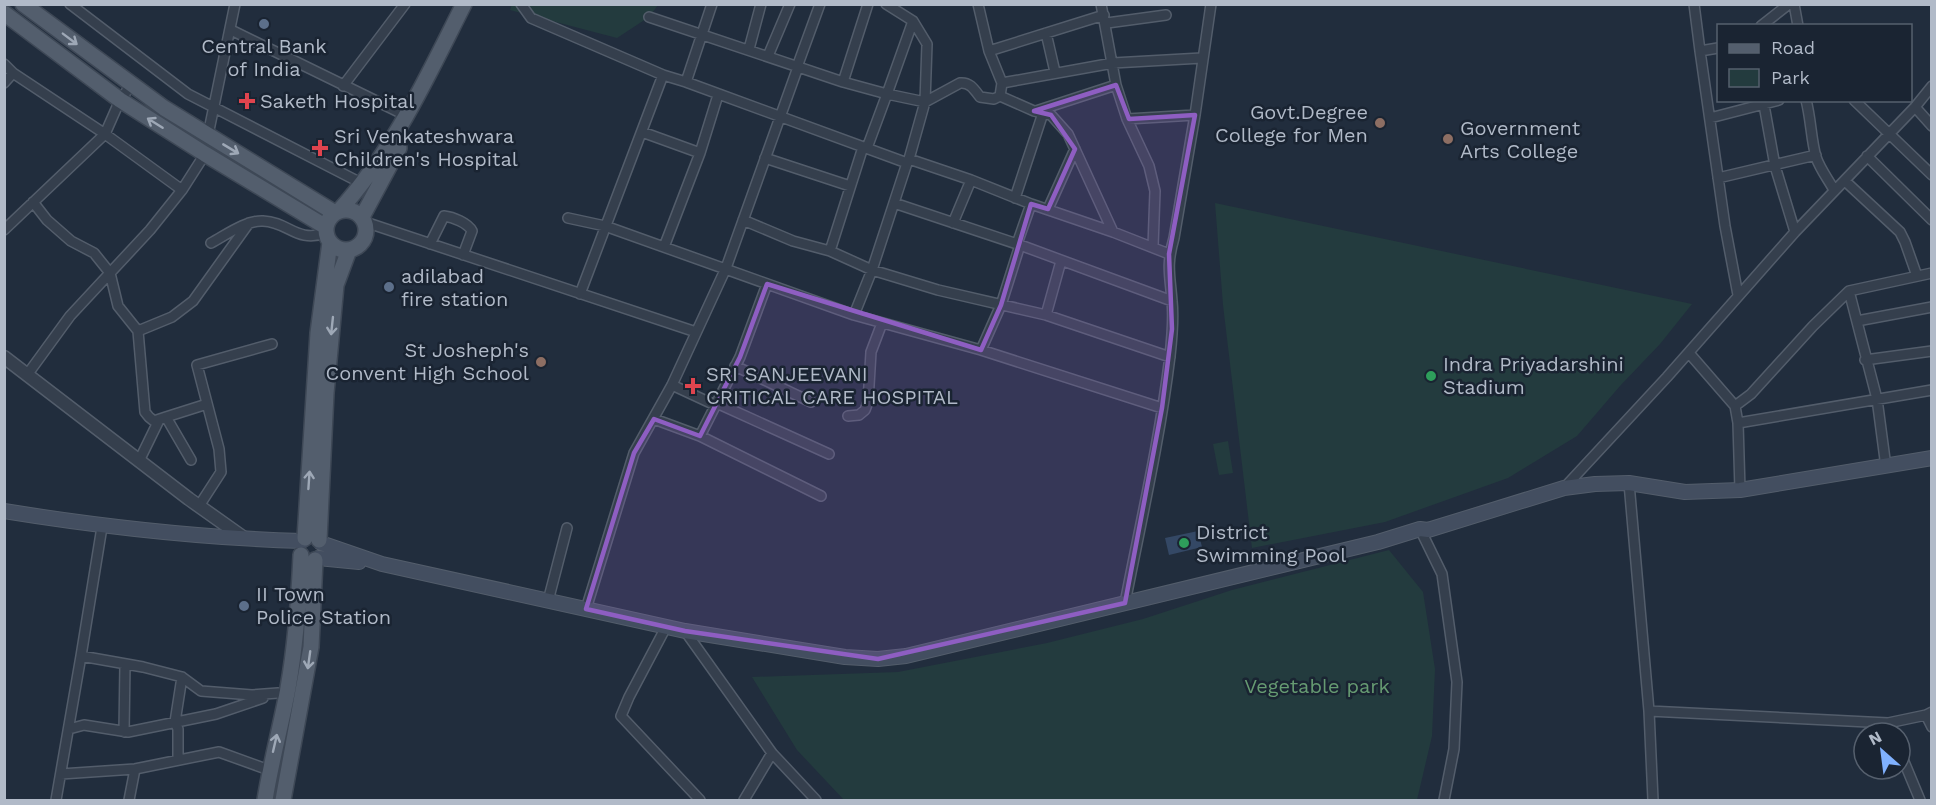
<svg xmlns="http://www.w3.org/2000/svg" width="1936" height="805" font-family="'Work Sans',sans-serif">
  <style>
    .green { fill: #233b3e }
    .water { fill: #344865 }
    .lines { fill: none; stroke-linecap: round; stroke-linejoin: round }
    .minor-casing { stroke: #535d6b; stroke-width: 12 }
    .tertiary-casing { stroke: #535d6b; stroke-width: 15 }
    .secondary-casing { stroke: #535d6b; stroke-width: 16 }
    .primary-casing { stroke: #3e4856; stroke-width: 18 }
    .minor { stroke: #353f4d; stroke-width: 9 }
    .tertiary { stroke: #353f4d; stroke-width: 12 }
    .secondary { stroke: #434e60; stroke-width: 14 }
    .primary { stroke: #535e6d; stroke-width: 15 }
    .oneway { stroke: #9ea8b6 }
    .marked { fill: #8e5ec2; fill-opacity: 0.2; stroke: #8e5ec2; stroke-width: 4.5; stroke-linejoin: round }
    .service-dot { fill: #5c6f8a; stroke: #1a2432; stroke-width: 2 }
    .health-dot { fill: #e0444e; stroke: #1a2432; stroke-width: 2 }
    .education-dot { fill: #8d6e63; stroke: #1a2432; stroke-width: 2 }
    .leisure-dot { fill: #2e9e5b; stroke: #1a2432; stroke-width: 2 }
    .labels { text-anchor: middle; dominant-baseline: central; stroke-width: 5; stroke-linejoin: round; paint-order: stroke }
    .poi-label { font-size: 20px; fill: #b1bac8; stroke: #1a2432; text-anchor: start }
    .park-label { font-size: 20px; fill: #669b72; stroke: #1a2432 }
  </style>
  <rect width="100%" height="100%" fill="#212d3d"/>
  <path class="green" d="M512,4L658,5L649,17L617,38L510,10Z
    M1215,203L1692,304L1660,344L1620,386L1577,436L1508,478L1385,522L1252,548L1223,305Z
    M1228,441L1233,473L1219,475L1213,444Z
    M1389,550L1423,592L1435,669L1432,736L1417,800H844L797,750L752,677L898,672L1047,643L1143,619L1232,590Z"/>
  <path class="water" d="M1198,531L1202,547L1169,555L1165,538Z"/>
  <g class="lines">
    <defs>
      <path id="minor" d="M70,4L188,94L363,184
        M521,4L531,18L663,75L686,82L907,163L909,159
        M978,4L989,51L1002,83L1000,96L994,99L980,97C974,89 970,82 960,83L925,102L909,159L971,180L1031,204L1113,232L1169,254
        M1101,4L1116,85L1127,119L1149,166L1155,191L1153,247
        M1694,4L1700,51L1718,48
        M1794,4L1798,26
        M649,17L843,82L887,94L913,21
        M1105,21L1107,23L1166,15
        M1761,26L1789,4
        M231,30L407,116
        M1046,33L1055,72
        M749,49L761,4
        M989,51L1104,15
        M1700,51L1725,226L1738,295
        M768,56L790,4
        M4,64L13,73L105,134L182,190
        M797,67L820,4
        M686,82L712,4
        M843,82L868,4
        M4,83L13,73
        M1002,83L1113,63L1202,58
        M343,86L405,4
        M1000,96L1034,111L1051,115L1068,134L1113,232
        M1806,100C1811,119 1811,139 1816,157C1820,169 1828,179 1834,190
        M1854,100L1932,175
        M1764,105L1775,166L1795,232
        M1915,107L1932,126
        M1036,111L1116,85
        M1710,118L1779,100
        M1127,119L1195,115
        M642,132L700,153
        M208,135L235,4
        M867,148L887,94L925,102L927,44L913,21L886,4
        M1867,156L1932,220
        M765,158L850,186
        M1718,178L1816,155
        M1845,181L1900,232L1905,242L1917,276
        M1015,198L1043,113
        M33,202L47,220L71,241L94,253L110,273L118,306L138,331L145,412L149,417L154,421L166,417L191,460
        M894,203L1020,245L1172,301
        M1048,209L1075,149
        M568,218L605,226L854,315L981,350L1162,408
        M743,220L793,241L830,251L872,270L938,290L1046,315L1170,357
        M365,222L696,332
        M953,223L971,180
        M4,230L105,134L120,100L132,84
        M211,243C226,235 246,220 263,221C289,222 296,243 326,233
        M430,244L444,216C453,217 468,223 472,231L463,255
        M664,247L700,153L718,95
        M830,251L863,147
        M1849,291L1932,273
        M580,294L663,75
        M854,315L872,270L907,163
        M1046,315L1061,261
        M1857,321L1932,307
        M138,331L172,317L193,301L249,223
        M981,350L1001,305L1020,245L1018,241L1031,204
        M1689,353L1735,406L1738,423L1740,490
        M1865,360L1932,351
        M735,366L811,402
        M27,375L70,316L150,230L182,190L205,154
        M672,385L715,405H721L829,454
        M1735,406L1751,394L1813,326L1849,291L1877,399L1886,467
        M848,416L859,415L865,410L868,402L871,352L882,323
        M166,417L207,404
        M654,419L700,436L821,496
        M1738,423L1932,390
        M700,436L740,357L767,284
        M139,461L159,420
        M1629,483L1649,711L1653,800
        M1564,488L1667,377L1795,232L1915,107L1932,86
        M199,506L221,472L219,449L197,365L272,344
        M1420,529L1442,574L1457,682L1454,749L1444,800
        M548,601L567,528
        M1125,603C1141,521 1160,439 1170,356C1172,338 1174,319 1172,301C1170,274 1166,266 1174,238L1195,115L1211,4
        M586,609L634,453L672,385L726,268L798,67
        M666,627L629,697L621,716L700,800
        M685,631L772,753L816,800
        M81,656L102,527
        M1649,711L1888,723L1926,715L1932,712
        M1926,715L1932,727
        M69,729L84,725L128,732L216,714L263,698
        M124,732L125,664
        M1900,752L1920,800
        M178,760V729L175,722L182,677
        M61,774L135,769L219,752L269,770
        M56,800L81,656L143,667L182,677L201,691L252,695L278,693
        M129,800L135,769
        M744,800L772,753"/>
      <path id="tertiary" d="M4,357L189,499L244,538"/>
      <path id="secondary" d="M4,511C103,527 202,538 302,541
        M321,543L382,564L685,631L845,657L878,659L906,656L1378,542L1420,529L1428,530L1564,488L1595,484L1629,483L1685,492L1740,490L1932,458
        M318,558L359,562"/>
      <path id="primary" d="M23,4L164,108L335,213
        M4,13L120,100L205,154L326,227
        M326 230a20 20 0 1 1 40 0a20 20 0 1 1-40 0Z
        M339,211C394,150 427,77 464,4
        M362,217L399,148
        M305,538L318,333L330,242
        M319,540L326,393L336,285L349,250
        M265,800C271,762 281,726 288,688C296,643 299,600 301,555
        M283,800L311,647L315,560"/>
    </defs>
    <use href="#minor" class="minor-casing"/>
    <use href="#tertiary" class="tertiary-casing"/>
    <use href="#secondary" class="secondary-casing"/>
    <use href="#primary" class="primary-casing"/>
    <use href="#minor" class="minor"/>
    <use href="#tertiary" class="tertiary"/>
    <use href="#secondary" class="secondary"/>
    <use href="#primary" class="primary"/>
  </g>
  <defs><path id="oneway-shaft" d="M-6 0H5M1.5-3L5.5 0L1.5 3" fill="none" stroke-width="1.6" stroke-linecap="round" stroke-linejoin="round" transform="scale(1.5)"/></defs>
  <g class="oneway">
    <use href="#oneway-shaft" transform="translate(70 39) rotate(37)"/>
    <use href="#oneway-shaft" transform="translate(155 123) rotate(-148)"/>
    <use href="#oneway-shaft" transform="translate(231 149) rotate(31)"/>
    <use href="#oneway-shaft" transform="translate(332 326) rotate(96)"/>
    <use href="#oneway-shaft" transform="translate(309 480) rotate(-86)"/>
    <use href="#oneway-shaft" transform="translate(309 660) rotate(98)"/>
    <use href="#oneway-shaft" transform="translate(275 743) rotate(-77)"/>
  </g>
  <path class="marked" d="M1116,85L1129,119L1195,115L1169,254L1172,329L1162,408L1125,603L878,659L685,631L586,609L634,453L654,419L700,436L740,357L767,284L981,350L1001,305L1031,204L1048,209L1075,149L1051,115L1034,111Z"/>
  <g class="service-dot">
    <circle cx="264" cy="24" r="6"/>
    <circle cx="389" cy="287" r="6"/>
    <circle cx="244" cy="606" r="6"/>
  </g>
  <g class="health-dot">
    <path d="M244 92h6v6h6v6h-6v6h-6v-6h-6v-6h6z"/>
    <path d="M317 139h6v6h6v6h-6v6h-6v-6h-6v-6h6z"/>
    <path d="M690 377h6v6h6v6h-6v6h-6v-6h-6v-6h6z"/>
  </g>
  <g class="education-dot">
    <circle cx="1380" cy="123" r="6"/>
    <circle cx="1448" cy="139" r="6"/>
    <circle cx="541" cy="362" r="6"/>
  </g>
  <g class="leisure-dot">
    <circle cx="1431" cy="376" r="6"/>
    <circle cx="1184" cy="543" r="6"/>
  </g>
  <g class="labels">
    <g class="poi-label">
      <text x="264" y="46" text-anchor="middle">Central Bank<tspan x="264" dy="23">of India</tspan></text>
      <text x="260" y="101">Saketh Hospital</text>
      <text x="1368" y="112" text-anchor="end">Govt.Degree<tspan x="1368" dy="23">College for Men</tspan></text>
      <text x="1460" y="128">Government<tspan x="1460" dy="23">Arts College</tspan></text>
      <text x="334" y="136">Sri Venkateshwara<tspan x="334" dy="23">Children's Hospital</tspan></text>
      <text x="401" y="276">adilabad<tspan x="401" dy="23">fire station</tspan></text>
      <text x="529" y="350" text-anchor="end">St Josheph's<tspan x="529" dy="23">Convent High School</tspan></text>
      <text x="1443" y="364">Indra Priyadarshini<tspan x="1443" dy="23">Stadium</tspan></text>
      <text x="706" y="374">SRI SANJEEVANI<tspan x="706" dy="23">CRITICAL CARE HOSPITAL</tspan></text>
      <text x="1196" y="532">District<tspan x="1196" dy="23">Swimming Pool</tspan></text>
      <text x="256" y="594">II Town<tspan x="256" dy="23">Police Station</tspan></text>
    </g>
    <g class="park-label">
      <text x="1317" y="686">Vegetable park</text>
    </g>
  </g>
  <rect width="1936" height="805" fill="none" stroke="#b1bac8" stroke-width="12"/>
  <rect x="1717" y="24" width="195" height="78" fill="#1a2432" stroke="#56606e" stroke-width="1.5"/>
  <rect x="1729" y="44" width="30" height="9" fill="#535e6d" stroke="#56606e" stroke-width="1.5"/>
  <text x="1771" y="54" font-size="18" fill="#b1bac8">Road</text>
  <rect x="1729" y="69" width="30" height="18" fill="#233b3e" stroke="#56606e" stroke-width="1.5"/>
  <text x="1771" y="84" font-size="18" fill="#b1bac8">Park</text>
  <g transform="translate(1882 751) rotate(332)"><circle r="28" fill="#1a2432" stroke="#56606e" stroke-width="1.5"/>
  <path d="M0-4.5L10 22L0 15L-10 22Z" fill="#80b1fe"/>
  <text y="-9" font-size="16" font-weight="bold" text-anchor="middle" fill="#b1bac8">N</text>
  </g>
</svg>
